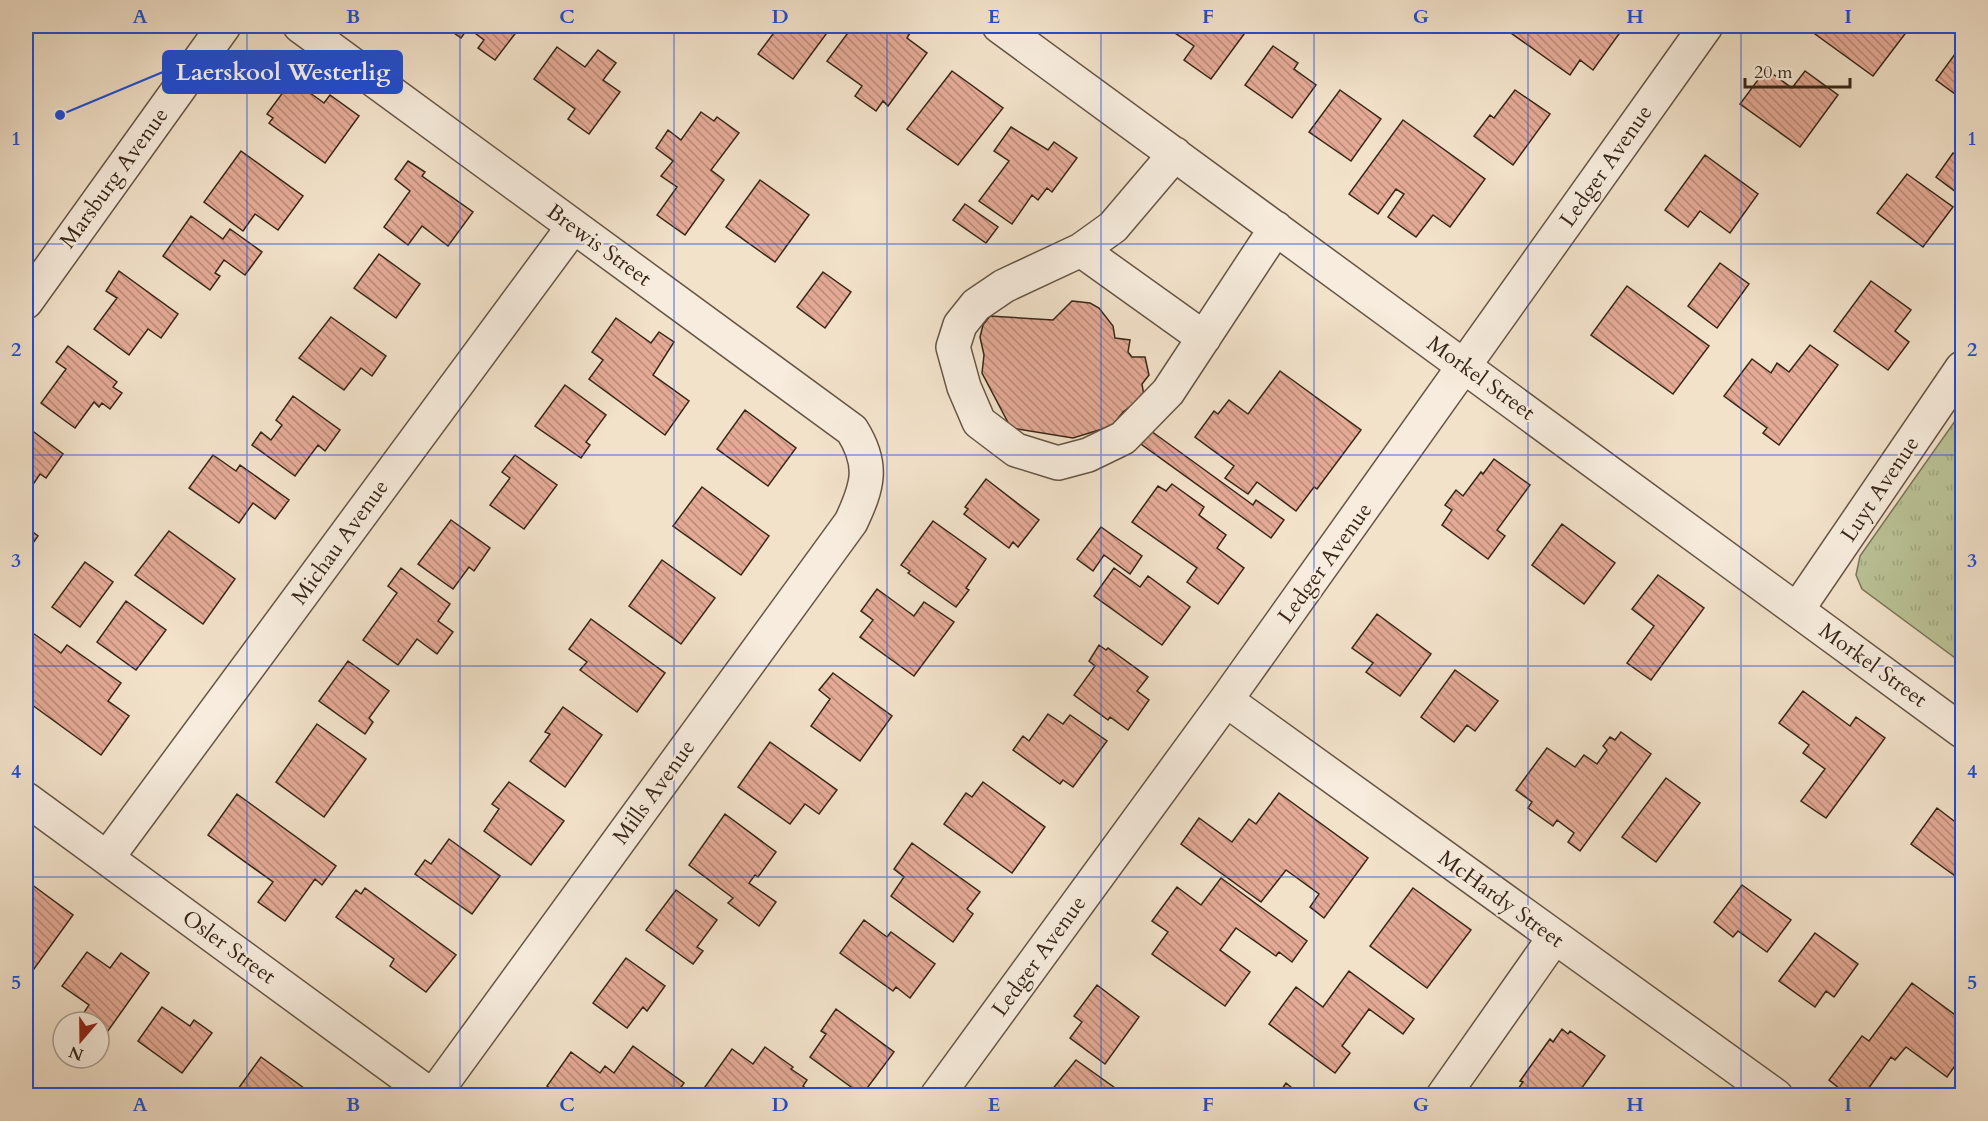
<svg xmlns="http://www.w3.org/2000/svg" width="1988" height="1121" font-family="Cardo,serif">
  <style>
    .grass { fill: url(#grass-tufts); stroke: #797457; stroke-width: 1.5 }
    .building { fill: url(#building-back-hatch); stroke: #382617; stroke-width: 1.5 }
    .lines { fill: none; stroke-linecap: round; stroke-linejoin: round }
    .minor-casing { stroke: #654; stroke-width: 36 }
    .minor { stroke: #f7ecdd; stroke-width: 33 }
    .grid { fill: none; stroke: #1d4ed8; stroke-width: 1.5; stroke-opacity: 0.55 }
    .labels { text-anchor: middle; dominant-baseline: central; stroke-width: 4.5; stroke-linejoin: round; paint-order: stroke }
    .street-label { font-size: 22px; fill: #382617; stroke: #f7ecdd }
    .leader { fill: none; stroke: #1d4ed8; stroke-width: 2 }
    .callout-dot { fill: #1d4ed8; stroke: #f7ecdd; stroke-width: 2 }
    .callout { fill: #1d4ed8; stroke: #1d4ed8; stroke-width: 2 }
    .callout-label { font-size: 24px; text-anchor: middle; font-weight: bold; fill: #fff }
    .neatline { fill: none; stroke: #1d4ed8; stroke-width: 2 }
    .grid-label { font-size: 20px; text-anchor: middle; font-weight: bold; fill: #1d4ed8 }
  </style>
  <defs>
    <pattern id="grass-tufts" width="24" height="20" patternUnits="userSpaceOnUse" patternTransform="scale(1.5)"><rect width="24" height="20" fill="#bac397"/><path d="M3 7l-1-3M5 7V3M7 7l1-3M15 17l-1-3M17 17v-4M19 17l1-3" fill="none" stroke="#a1a781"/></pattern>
    <pattern id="building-back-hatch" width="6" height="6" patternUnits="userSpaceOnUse" patternTransform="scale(1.5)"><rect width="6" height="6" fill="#e4aa96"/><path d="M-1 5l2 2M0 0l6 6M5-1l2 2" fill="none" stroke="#ba8a79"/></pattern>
  </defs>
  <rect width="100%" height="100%" fill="#f2e2ca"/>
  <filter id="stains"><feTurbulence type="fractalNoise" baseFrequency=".00333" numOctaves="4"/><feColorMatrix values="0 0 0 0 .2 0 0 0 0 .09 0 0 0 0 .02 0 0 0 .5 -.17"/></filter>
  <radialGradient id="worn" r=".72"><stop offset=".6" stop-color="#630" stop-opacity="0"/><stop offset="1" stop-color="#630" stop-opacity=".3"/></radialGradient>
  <path class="grass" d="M1962,411V663L1862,589L1856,575L1860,556Z"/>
  <path class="building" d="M444,26H521L495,60L478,48L484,40L468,28L461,38Z
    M779,26H832L793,79L758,54Z
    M853,26H900L910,33L907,38L927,53L888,106L883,101L876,111L855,96L862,86L827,61Z
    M1181,26H1250L1211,79L1184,60L1194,46L1175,33Z
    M1501,26H1608L1619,34L1593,70L1580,60L1570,75Z
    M1804,26H1902L1908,30L1873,76Z
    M1273,46L1298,63L1294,69L1316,85L1292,118L1245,85Z
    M557,47L585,67L598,50L616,63L603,80L620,92L589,134L568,119L575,109L534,79Z
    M1955,54L1962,60V99L1936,80Z
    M1766,69L1792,88L1805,71L1838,95L1800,147L1740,104Z
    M952,71L1003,108L958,165L907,129Z
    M292,80L324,103L330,95L359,116L325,163L269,123L273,118L267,114Z
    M1340,90L1381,119L1351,161L1309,132Z
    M1515,90L1550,114L1513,165L1474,136L1490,115L1494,118Z
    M701,112L714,121L717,117L739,133L711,170L724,180L685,235L657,215L677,187L661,176L673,161L656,148L668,130L681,140Z
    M1403,120L1485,179L1450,227L1433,215L1416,237L1388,217L1404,194L1396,189L1378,214L1349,194Z
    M1011,127L1048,150L1054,142L1077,158L1052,192L1047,188L1038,200L1032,195L1012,224L979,201L1009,161L994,151Z
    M241,151L303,196L278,230L255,214L243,231L204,202Z
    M1953,153L1962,159L1960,195L1936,177Z
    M1705,155L1758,194L1730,233L1700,211L1688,227L1665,210Z
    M408,161L425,172L422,176L473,212L448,246L422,226L408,245L384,227L410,191L395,179Z
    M1907,174L1953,207L1923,247L1877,213Z
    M760,180L809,215L775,262L726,227Z
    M965,204L998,227L986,243L953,220Z
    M191,216L223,239L230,229L262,252L245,275L224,260L215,273L220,276L210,290L163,256Z
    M379,254L420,284L396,318L354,288Z
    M1720,263L1749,284L1717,328L1688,306Z
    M119,271L178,314L161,338L148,329L129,355L94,329L117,298L106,291Z
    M823,272L851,292L825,328L797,307Z
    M1871,281L1911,310L1895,331L1909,342L1888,370L1834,331Z
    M1627,286L1709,346L1673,394L1591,335Z
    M1072,301L1090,303L1099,308L1113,326L1115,338L1130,340L1128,352L1132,357H1145L1149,375L1142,384L1144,396L1123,412L1112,426L1073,438L1011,428L982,373L984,355L980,337L983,325L990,316L1053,320Z
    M331,317L386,356L372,376L361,368L344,390L299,358Z
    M616,318L651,343L659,332L674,342L653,375L689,401L665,435L589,379L603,360L592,352Z
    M1810,345L1838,365L1779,445L1763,433L1767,428L1724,396L1752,359L1771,373L1777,363L1789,372Z
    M68,346L117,382L113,387L122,393L110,409L102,403L99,407L94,402L75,428L41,403L66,369L56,362Z
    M1280,371L1361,430L1317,489L1314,487L1296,511L1257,482L1248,494L1225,478L1234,466L1195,437L1214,411L1218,414L1229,400L1248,414Z
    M565,385L606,415L586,442L590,445L581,458L535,426Z
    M293,396L340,430L325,451L318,445L295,476L252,445L261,432L271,440L282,425L276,420Z
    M745,410L796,448L768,486L717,449Z
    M26,426L63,454L46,478L40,474L26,495Z
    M1151,431L1253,505L1256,500L1284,520L1271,538L1141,444Z
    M213,455L236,471L240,465L289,500L275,519L253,503L239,523L189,488Z
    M515,455L557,485L524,529L490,505L510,478L502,472Z
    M1494,459L1530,485L1497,530L1505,536L1488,559L1442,525L1452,510L1445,505L1456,490L1463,496L1481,472L1483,474Z
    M986,479L1039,520L1018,547L1013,542L1009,548L964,514L968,509L965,507Z
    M1172,484L1204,507L1199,515L1226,535L1217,548L1244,568L1218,604L1187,582L1197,568L1132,522L1158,486L1166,491Z
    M702,487L769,536L741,575L673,526Z
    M451,520L490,548L474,571L469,567L453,589L418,564Z
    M933,521L986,559L966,588L969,590L956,607L908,573L910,571L901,565Z
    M1562,524L1615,563L1584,604L1532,565Z
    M26,527L38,536L26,553Z
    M1101,527L1142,556L1130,574L1104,555L1093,571L1077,559Z
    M169,531L235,579L203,624L135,575Z
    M662,560L715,598L681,644L629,606Z
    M85,562L113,582L80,627L52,607Z
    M401,568L450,604L438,621L453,632L437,654L417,639L398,665L363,640L397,593L388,586Z
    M1114,568L1140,587L1148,576L1190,607L1162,645L1094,596Z
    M1658,575L1704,608L1651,680L1627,663L1654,626L1632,609Z
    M877,589L914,616L924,602L954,622L914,676L860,637L873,620L861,611Z
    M126,601L166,630L136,670L97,642Z
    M1377,614L1431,654L1400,696L1366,672L1373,663L1352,648Z
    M591,619L665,673L637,712L580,670L587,662L569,649Z
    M30,631L61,653L67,645L121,683L108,701L129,716L101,755L28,702L26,705V637Z
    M1099,645L1106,650L1108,648L1148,677L1137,691L1149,700L1128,730L1110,717L1108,720L1074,695L1095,666L1089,661Z
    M348,661L389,691L369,718L373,722L365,734L319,701Z
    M1455,670L1498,701L1475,731L1467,725L1454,742L1421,717Z
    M833,673L892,716L860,761L811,726L830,699L819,690Z
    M1803,691L1850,726L1856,717L1885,738L1826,818L1801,801L1825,769L1803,753L1809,745L1779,723Z
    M563,707L602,735L565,787L530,761L550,734L545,732Z
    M1048,714L1063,724L1070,715L1107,741L1073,787L1063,780L1060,784L1013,750L1023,736L1029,741Z
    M317,724L366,759L324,817L276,782Z
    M1621,732L1651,754L1580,851L1568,842L1574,833L1557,820L1553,826L1528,808L1532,802L1516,790L1547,748L1575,767L1584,755L1597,764L1607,750L1603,746L1610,737L1615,740Z
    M770,742L837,790L819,814L805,804L790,824L738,787Z
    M1666,778L1700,803L1656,862L1622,837Z
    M509,782L564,821L531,865L484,831L499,809L492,804Z
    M983,782L1045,827L1012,873L944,824L966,793L972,797Z
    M1279,793L1368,858L1324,918L1310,907L1319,894L1286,870L1261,902L1181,844L1199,818L1232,842L1249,819L1256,824Z
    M237,794L336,866L322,885L315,879L285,921L258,902L273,882L208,835Z
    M1937,808L1962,827V872L1958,878L1911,844Z
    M725,814L776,852L758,877L755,875L749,883L776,902L759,926L728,903L733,898L689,865Z
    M449,839L500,876L472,914L415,874L425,860L431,864Z
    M912,843L980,892L967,909L973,914L953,942L891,896L904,877L894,869Z
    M1221,878L1307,941L1292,962L1279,952L1276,956L1236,928L1220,950L1250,972L1225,1006L1152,954L1168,932L1152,921L1177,887L1201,905Z
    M31,884L73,915L31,973L26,970V891Z
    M1742,885L1791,920L1767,952L1738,931L1733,937L1714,922Z
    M365,888L456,955L426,992L390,966L394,959L336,917L356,890L361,894Z
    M1413,888L1471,930L1427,988L1370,946Z
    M676,890L717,920L697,947L703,951L693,964L646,930Z
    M864,920L887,937L891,932L935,964L910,998L896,987L893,991L840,953Z
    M1815,933L1858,964L1834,997L1826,991L1815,1007L1779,981Z
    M87,952L110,968L121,953L149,973L105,1035L99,1031V1022H87L81,1017L89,1005L62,986Z
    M626,958L665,986L647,1011L643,1007L627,1028L593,1003Z
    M1349,971L1414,1019L1403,1034L1369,1009L1342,1046L1350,1053L1335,1073L1269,1024L1296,987L1323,1007Z
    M1912,983L1962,1020V1056L1947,1077L1906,1047L1895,1060L1891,1057L1863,1096H1849L1829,1080L1862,1036L1869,1041Z
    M1097,985L1139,1017L1105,1064L1070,1038L1082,1022L1074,1016Z
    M162,1007L190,1026L194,1020L212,1033L182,1073L138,1041Z
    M836,1009L894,1052L862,1095L810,1057L826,1034L821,1031Z
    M1562,1029L1568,1034L1570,1031L1605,1056L1576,1096H1513L1523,1082L1520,1081L1550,1039L1553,1042Z
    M633,1046L684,1083L675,1096H561L547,1086L571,1052L600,1073L605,1066L614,1073Z
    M765,1047L793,1067L791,1069L807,1080L803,1086L816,1096H709L702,1091L732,1049L753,1064Z
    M261,1057L315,1096H239L235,1093Z
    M1076,1060L1115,1088L1109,1096H1047Z
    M1286,1083L1302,1096H1277Z"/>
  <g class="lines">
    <defs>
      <path id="minor" d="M300,26L852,430C874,465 868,486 851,522L433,1096
        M999,26L1962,731
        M1175,154L1113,227L1081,250L1004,286L976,305L960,325L953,347L964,387L979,422L1016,450L1058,463L1088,455L1123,438L1168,392L1276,228
        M1081,250L1204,338
        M26,302L224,26
        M1797,610L1962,368
        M1226,700L1776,1096
        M26,799L432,1096
        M107,858L573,227
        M937,1096L1226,700L1706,26
        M1443,1096L1554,938"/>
    </defs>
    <use href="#minor" class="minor-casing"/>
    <use href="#minor" class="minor"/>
  </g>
  <path class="grid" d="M247,26V1096M460,26V1096M674,26V1096M887,26V1096M1101,26V1096M1314,26V1096M1528,26V1096M1741,26V1096M26,244H1962M26,455H1962M26,666H1962M26,877H1962"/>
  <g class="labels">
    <g class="street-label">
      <text transform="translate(1606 166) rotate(-55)">Ledger Avenue</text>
      <text transform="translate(114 178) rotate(-54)">Marsburg Avenue</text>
      <text transform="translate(599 245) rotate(36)">Brewis Street</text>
      <text transform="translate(1481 378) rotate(36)">Morkel Street</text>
      <text transform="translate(1880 489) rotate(-56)">Luyt Avenue</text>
      <text transform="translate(340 542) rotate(-54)">Michau Avenue</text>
      <text transform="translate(1325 563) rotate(-54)">Ledger Avenue</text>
      <text transform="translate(1873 665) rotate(36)">Morkel Street</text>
      <text transform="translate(654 792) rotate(-54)">Mills Avenue</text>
      <text transform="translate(1501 899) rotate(36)">McHardy Street</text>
      <text transform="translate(229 947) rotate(36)">Osler Street</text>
      <text transform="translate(1039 956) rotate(-54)">Ledger Avenue</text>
    </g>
  </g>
  <path class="leader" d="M60 115L163 72"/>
  <circle class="callout-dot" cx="60" cy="115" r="6"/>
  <rect class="callout" x="163" y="51" width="239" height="42" rx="6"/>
  <g class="callout-label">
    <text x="283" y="80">Laerskool Westerlig</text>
  </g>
  <rect width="1988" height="1121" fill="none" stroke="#f2e2ca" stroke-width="66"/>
  <g transform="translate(81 1040) rotate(200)"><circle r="28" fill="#f7ecdd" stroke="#ab9d8e" stroke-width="1.5"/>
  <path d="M0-4.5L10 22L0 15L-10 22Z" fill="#8f2418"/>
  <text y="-9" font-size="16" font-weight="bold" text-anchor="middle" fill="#382617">N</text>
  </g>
  <path d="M1745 78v9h105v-9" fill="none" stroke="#382617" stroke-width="3"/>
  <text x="1754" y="78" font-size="18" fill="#382617" stroke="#f7ecdd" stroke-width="4.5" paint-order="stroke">20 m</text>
  <rect x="33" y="33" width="1922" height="1055" class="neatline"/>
  <g class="grid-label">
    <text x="140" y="23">A</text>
    <text x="353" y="23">B</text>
    <text x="567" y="23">C</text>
    <text x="780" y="23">D</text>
    <text x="994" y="23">E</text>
    <text x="1208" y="23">F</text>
    <text x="1421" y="23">G</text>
    <text x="1635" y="23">H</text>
    <text x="1848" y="23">I</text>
    <text x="16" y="145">1</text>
    <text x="1972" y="145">1</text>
    <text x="16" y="356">2</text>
    <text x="1972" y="356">2</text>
    <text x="16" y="567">3</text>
    <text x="1972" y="567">3</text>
    <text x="16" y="778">4</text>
    <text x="1972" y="778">4</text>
    <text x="16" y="989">5</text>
    <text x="1972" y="989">5</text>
    <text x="140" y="1111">A</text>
    <text x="353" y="1111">B</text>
    <text x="567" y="1111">C</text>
    <text x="780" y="1111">D</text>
    <text x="994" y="1111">E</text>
    <text x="1208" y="1111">F</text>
    <text x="1421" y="1111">G</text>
    <text x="1635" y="1111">H</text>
    <text x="1848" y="1111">I</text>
  </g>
  <rect width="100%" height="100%" filter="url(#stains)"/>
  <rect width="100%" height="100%" fill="url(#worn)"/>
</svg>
